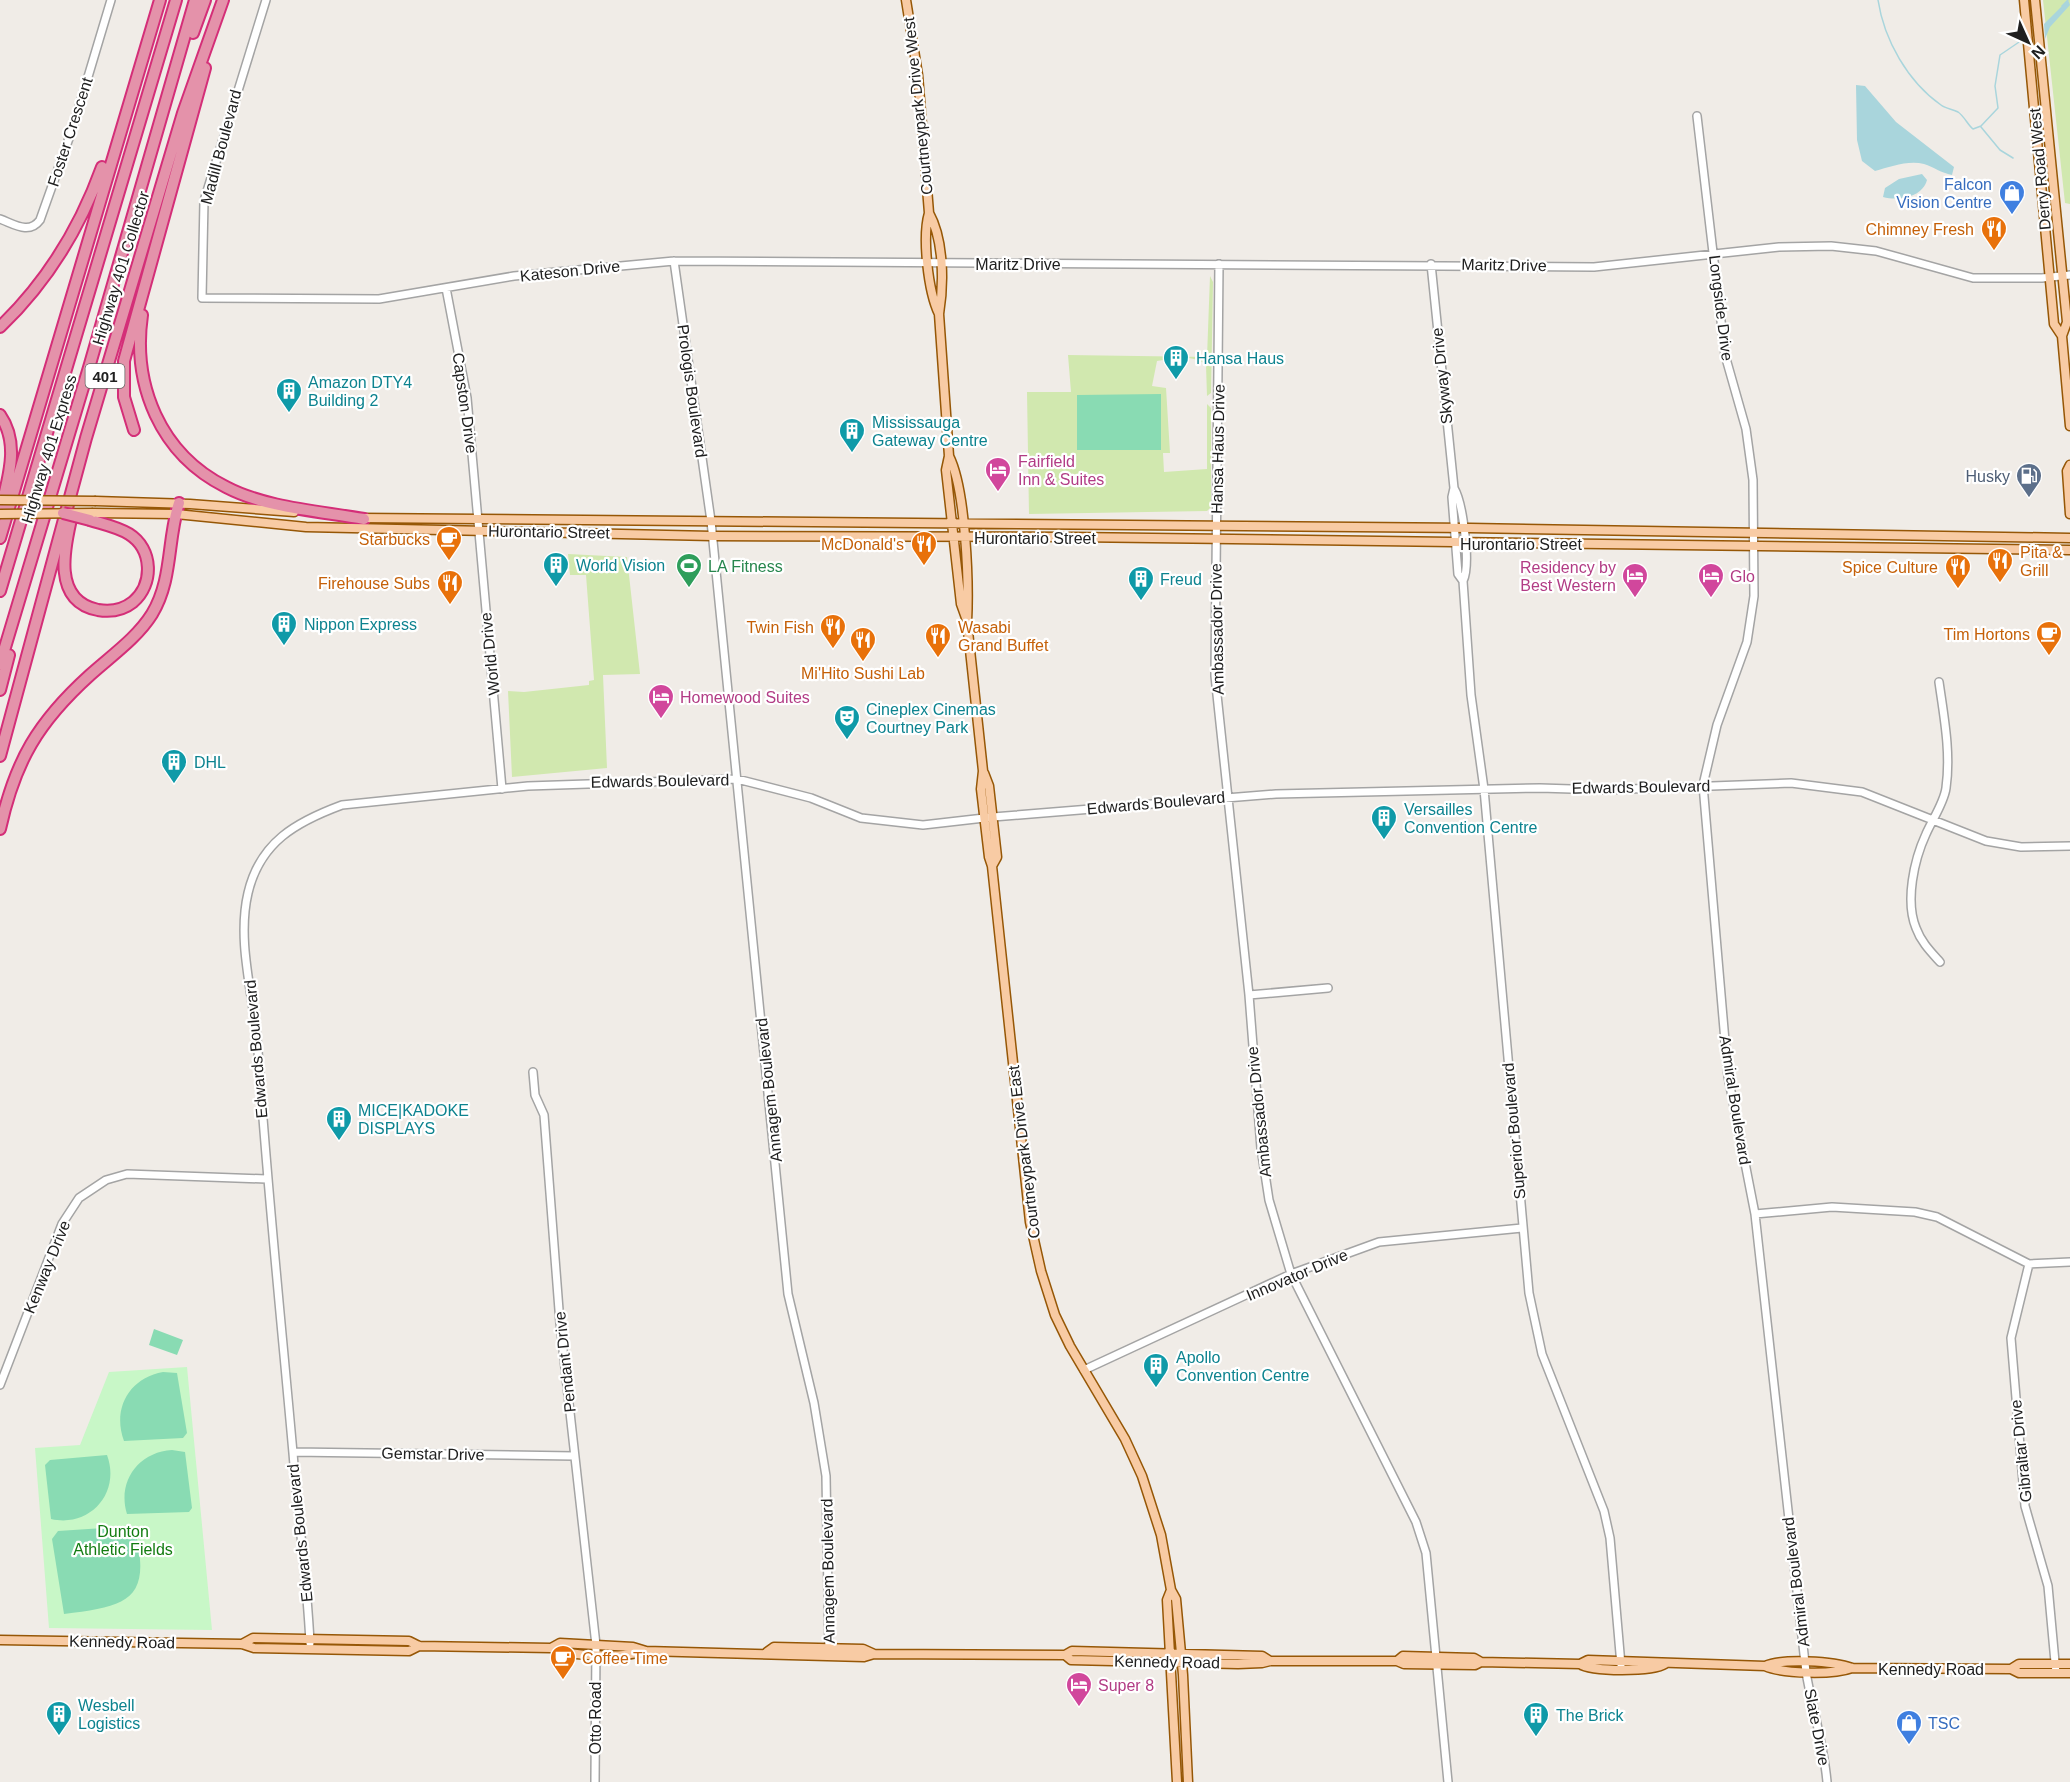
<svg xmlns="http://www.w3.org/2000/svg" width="2070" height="1782" font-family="Arial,sans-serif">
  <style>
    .grass { fill: #d1e8af }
    .park { fill: #c8f7c7 }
    .pitch { fill: #89dbb3 }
    .water { fill: #a9d5dc }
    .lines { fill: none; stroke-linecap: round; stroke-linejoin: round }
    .stream { stroke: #a9d5dc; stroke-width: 1.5 }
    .minor-casing { stroke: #a4a4a4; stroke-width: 10 }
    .major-casing { stroke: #965706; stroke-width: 11 }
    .highway-casing { stroke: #d42e78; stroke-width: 14 }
    .minor { stroke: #fff; stroke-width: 7 }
    .major { stroke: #f8cba4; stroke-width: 8 }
    .highway { stroke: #e492aa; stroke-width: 10 }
    .major-bridge-casing { stroke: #965706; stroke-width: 11; stroke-linecap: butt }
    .highway-bridge-casing { stroke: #d42e78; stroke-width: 14; stroke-linecap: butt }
    .major-bridge { stroke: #f8cba4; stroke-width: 8 }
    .highway-bridge { stroke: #e492aa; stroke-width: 10 }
    .labels { text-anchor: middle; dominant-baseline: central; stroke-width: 4.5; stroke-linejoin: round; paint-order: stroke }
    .shield { fill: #fff; stroke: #636363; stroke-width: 1.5 }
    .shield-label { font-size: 15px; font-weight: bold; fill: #202020 }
    .street-label { font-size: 16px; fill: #202020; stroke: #fff }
    .shop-label { font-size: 16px; fill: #366cbe; stroke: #fff; text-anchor: end }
    .food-label { font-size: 16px; fill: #c56008; stroke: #fff; text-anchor: end }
    .culture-label { font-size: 16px; fill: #0d838f; stroke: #fff; text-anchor: start }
    .hotel-label { font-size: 16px; fill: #b23c85; stroke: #fff; text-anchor: start }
    .service-label { font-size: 16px; fill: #4e5e75; stroke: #fff; text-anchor: end }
    .leisure-label { font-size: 16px; fill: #27864d; stroke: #fff; text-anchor: start }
    .park-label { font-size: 16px; fill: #137c11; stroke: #fff }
  </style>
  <rect width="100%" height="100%" fill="#f0ece7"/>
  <path class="grass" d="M2043,0H2070V204L2065,203Z
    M1210,276L1213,282L1211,393L1207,396L1206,365C1194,354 1172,359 1157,361L1152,386L1166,388L1170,453H1163L1164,472L1207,469V404L1211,408V507L1207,511L1029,514L1027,392H1071L1068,355L1207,357Z
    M568,554L627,557L640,674L603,675L607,768L512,777L508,691L524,692L589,685V681L594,680L586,575H570Z"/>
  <path class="park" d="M187,1367L212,1630L49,1628L35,1448L80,1445L109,1372Z"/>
  <path class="pitch" d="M1161,394V450H1077V395Z
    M154,1329L183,1340L177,1355L149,1345Z
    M163,1372L177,1373L187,1433L183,1438L124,1441C112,1409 129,1378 163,1372Z
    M172,1450L185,1452L192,1508L189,1512L127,1514C117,1482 138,1452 172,1450Z
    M107,1455C121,1493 90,1528 51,1519L45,1465L50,1460Z
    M134,1526C153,1600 129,1606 64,1614L52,1539L58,1531Z"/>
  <path class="water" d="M2068,0L2070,5L2050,27L2045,39L2044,24Z
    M1856,85L1865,86L1896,122L1954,167L1952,175C1941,173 1934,167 1924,164C1908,160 1890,167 1875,171L1862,161L1857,140Z
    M1922,174L1927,180C1922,198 1898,201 1883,197L1885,188L1899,179Z"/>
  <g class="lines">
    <path class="stream" d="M1878,0C1884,40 1908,82 1941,105C1946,109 1953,109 1958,112C1964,116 1968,125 1973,129L1981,126L1998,108L1995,86L2000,55L2025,38
      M2062,6L2068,0
      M1981,127L2000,150L2013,158"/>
    <defs>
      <path id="minor" d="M266,0L204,201L202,298L379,299L514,276L674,261L1594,267L1779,247L1831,246L1876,251L1973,278H2042L2070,275
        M1697,116L1725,355L1746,429L1753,480L1754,596L1747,642L1717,725L1703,785L1728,1076L1755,1214L1806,1672C1812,1708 1824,1745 1827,1782
        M0,219C14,224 29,235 40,220L73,127L111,0
        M674,261L711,521L788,1294L814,1403L826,1476L829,1652
        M1219,264L1215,676L1249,995L1261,1148L1269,1200L1291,1274L1416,1522L1426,1553L1448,1782
        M1431,264L1454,488L1452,497L1458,574L1463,581
        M446,288L467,398L502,789
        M1454,488C1463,503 1471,565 1463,581L1471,695L1484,789L1529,1293L1542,1354L1604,1511L1610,1538L1621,1665
        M1939,682C1944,717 1951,753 1946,788C1944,803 1932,820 1926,834C1914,860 1905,901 1916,928C1921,942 1931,952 1940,962
        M1249,995L1328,988
        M533,1072L535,1095L544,1115L560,1323L596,1645L595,1782
        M1755,1214L1832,1207L1915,1212L1937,1217L2029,1264L2070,1262
        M2029,1264L2011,1338L2025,1506L2048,1586L2056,1673
        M1084,1370L1291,1274L1379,1242L1522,1228
        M0,1385L62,1224L79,1198L106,1180L127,1174L266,1179
        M293,1452L574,1456
        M310,1643C307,1579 298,1516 293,1453C281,1319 267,1185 258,1051C255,1000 236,944 248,893C260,842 296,822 342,805L528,786L737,779L811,798L861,818L923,825L993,817L1276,794L1540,788L1603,790L1791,783L1862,792L1986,841L2021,847L2070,846"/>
      <path id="major" d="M906,0L918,75L929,213C922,237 928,291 939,314
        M2024,0L2054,324L2062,336
        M2035,0L2067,322L2062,336L2070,426
        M929,213C944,240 944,284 939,314L949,456L946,470L961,604L966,618
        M949,456C966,490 969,583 967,622L983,771L981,789L989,857L992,866L1030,1222L1041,1271L1055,1315L1070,1346L1125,1439L1142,1476L1161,1535L1171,1590L1176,1599L1183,1675L1188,1782
        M2070,465L2067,471L2070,514
        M96,501L190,504L294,512
        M93,513L176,514L306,527L712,536L1072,537L2070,550
        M360,518L1470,528L2070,538
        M984,773L989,786L997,857L992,866
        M1171,1590L1167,1600L1177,1782
        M0,1640L242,1644L254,1648L409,1651L419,1646
        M242,1644L253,1638L409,1641L419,1646L551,1648C572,1657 624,1658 646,1651
        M551,1648L560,1643L633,1647L646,1651L864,1657L874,1654L1065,1655L1072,1651L1262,1656L1270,1661
        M767,1652L774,1647L863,1649L874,1654
        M1065,1655L1071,1660L1238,1664L1262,1663L1270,1661H1397L1404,1664L1475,1665L1481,1662L1580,1664L1588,1660L1765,1666C1783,1674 1833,1675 1852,1668
        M1397,1661L1403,1656L1474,1658L1481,1662
        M1580,1664C1591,1672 1653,1672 1665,1664
        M1765,1666C1782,1658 1834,1661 1852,1668L2011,1669L2019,1673H2070
        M2011,1669L2019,1664H2070"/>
      <path id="highway" d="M193,33L205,0
        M142,315C132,385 160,454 226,487C266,508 319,511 364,519
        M0,327C47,282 80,228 102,167
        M0,415C21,445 7,481 0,513
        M134,430L124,397V361L205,68
        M72,515C64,548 52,601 98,610C110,612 123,610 133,602C154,584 153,549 129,534C118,527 103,524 90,520
        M0,538L160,0
        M0,591L176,0
        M0,664L90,364L195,0
        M0,690L9,655
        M0,756L86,438L183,113L223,0
        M0,829C15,761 38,722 90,675C111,656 137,638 152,614C173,579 167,540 179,503"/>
    </defs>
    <use href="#minor" class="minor-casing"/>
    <use href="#major" class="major-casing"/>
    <use href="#highway" class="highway-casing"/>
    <use href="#minor" class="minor"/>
    <use href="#major" class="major"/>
    <use href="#highway" class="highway"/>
    <defs>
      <path id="major-bridge" d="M0,500L96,501
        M0,514L93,513"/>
      <path id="highway-bridge" d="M63,513L90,520"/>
    </defs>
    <use href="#major-bridge" class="major-bridge-casing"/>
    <use href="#highway-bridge" class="highway-bridge-casing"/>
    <use href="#major-bridge" class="major-bridge"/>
    <use href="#highway-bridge" class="highway-bridge"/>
  </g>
  <defs>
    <symbol id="shop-pin" viewBox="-11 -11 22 30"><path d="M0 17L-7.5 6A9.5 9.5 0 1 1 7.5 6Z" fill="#3f7fe0" stroke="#fff"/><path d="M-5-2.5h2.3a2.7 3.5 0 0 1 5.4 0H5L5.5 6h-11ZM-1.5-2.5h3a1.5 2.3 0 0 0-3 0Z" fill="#fff"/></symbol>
    <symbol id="restaurant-pin" viewBox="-11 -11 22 30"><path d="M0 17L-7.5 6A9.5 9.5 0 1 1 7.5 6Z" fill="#e8710a" stroke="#fff"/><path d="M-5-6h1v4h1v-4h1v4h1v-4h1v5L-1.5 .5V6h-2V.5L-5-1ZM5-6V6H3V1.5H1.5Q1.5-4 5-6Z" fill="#fff"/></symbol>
    <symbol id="building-pin" viewBox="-11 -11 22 30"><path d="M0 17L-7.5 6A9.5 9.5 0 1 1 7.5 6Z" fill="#0f9aa8" stroke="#fff"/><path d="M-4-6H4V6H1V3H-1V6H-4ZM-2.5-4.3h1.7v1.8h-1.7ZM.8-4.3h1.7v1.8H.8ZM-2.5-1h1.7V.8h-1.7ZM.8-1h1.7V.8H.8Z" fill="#fff"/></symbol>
    <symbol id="hotel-pin" viewBox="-11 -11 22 30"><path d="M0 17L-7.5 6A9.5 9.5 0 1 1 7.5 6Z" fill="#d1479c" stroke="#fff"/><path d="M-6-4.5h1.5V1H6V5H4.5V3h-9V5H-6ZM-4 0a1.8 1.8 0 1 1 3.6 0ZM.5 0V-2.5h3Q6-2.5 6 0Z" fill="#fff"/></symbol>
    <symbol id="fuel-pin" viewBox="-11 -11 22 30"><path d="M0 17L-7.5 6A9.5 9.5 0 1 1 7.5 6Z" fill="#5c6f8a" stroke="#fff"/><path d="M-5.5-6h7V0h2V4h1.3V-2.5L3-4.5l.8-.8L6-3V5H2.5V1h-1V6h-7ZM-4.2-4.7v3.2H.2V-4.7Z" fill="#fff"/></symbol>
    <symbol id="cafe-pin" viewBox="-11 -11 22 30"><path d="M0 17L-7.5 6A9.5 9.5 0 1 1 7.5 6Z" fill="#e8710a" stroke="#fff"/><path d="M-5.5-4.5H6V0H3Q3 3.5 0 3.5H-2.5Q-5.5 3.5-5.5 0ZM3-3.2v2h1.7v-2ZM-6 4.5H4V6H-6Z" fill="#fff"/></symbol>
    <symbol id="stadium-pin" viewBox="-11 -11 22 30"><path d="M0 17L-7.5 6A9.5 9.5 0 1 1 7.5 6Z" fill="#2e9e5b" stroke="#fff"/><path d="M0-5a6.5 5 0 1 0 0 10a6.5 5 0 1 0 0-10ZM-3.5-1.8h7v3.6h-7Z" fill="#fff"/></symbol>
    <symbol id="theatre-pin" viewBox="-11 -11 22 30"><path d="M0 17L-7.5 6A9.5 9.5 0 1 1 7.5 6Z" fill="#0f9aa8" stroke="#fff"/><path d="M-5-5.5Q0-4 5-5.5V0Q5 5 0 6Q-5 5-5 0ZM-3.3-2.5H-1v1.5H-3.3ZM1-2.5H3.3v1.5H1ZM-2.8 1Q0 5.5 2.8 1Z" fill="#fff"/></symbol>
  </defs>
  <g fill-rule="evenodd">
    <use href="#shop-pin" x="1997" y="178" width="30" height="40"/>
    <use href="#restaurant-pin" x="1979" y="214" width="30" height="40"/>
    <use href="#building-pin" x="1161" y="343" width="30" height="40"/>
    <use href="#building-pin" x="274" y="376" width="30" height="40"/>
    <use href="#building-pin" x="837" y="416" width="30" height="40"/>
    <use href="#hotel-pin" x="983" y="455" width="30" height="40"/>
    <use href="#fuel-pin" x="2014" y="461" width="30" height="40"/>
    <use href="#cafe-pin" x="434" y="524" width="30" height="40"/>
    <use href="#restaurant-pin" x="909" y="529" width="30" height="40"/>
    <use href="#restaurant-pin" x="1985" y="546" width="30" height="40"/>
    <use href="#building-pin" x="541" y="550" width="30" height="40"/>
    <use href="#stadium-pin" x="674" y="551" width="30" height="40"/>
    <use href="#restaurant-pin" x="1943" y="552" width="30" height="40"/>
    <use href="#hotel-pin" x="1620" y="561" width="30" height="40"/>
    <use href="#hotel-pin" x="1696" y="561" width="30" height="40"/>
    <use href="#building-pin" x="1126" y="564" width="30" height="40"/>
    <use href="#restaurant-pin" x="435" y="568" width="30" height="40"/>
    <use href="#building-pin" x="269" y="609" width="30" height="40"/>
    <use href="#restaurant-pin" x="818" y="612" width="30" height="40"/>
    <use href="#cafe-pin" x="2034" y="619" width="30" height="40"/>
    <use href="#restaurant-pin" x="923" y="621" width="30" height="40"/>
    <use href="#restaurant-pin" x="848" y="625" width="30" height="40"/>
    <use href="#hotel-pin" x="646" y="682" width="30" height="40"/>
    <use href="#theatre-pin" x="832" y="703" width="30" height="40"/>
    <use href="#building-pin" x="159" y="747" width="30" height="40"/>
    <use href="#building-pin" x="1369" y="803" width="30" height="40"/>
    <use href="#building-pin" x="324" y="1104" width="30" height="40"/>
    <use href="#building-pin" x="1141" y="1351" width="30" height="40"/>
    <use href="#cafe-pin" x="548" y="1643" width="30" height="40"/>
    <use href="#hotel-pin" x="1064" y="1670" width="30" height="40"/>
    <use href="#building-pin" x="44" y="1699" width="30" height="40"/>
    <use href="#building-pin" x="1521" y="1700" width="30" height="40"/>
    <use href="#shop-pin" x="1894" y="1708" width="30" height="40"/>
  </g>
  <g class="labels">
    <rect class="shield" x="85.5" y="364" width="39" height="24" rx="4.5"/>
    <g class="shield-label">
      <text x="105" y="376">401</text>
    </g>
    <g class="street-label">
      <text transform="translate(918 106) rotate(-96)">Courtneypark Drive West</text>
      <text transform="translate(70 132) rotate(-72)">Foster Crescent</text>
      <text transform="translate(221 147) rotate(-75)">Madill Boulevard</text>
      <text transform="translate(2040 169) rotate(-95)">Derry Road West</text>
      <text x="1018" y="264">Maritz Drive</text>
      <text transform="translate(1504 265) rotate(1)">Maritz Drive</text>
      <text transform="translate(121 268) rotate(-73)">Highway 401 Collector</text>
      <text transform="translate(570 271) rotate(-6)">Kateson Drive</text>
      <text transform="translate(1721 308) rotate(83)">Longside Drive</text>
      <text transform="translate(1442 376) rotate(-96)">Skyway Drive</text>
      <text transform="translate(692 391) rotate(82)">Prologis Boulevard</text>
      <text transform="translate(465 403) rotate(82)">Capston Drive</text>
      <text transform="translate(49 449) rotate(-73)">Highway 401 Express</text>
      <text transform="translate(1218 449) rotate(-89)">Hansa Haus Drive</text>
      <text transform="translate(549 532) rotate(1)">Hurontario Street</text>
      <text x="1035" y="538">Hurontario Street</text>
      <text x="1521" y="544">Hurontario Street</text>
      <text transform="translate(1217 629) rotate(-91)">Ambassador Drive</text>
      <text transform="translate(490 654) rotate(-96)">World Drive</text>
      <text transform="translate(660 781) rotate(-1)">Edwards Boulevard</text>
      <text transform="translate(1641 787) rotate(-1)">Edwards Boulevard</text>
      <text transform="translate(1156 803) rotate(-5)">Edwards Boulevard</text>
      <text transform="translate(256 1049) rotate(-95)">Edwards Boulevard</text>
      <text transform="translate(769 1090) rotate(-96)">Annagem Boulevard</text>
      <text transform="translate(1735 1100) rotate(81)">Admiral Boulevard</text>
      <text transform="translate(1259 1112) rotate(-96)">Ambassador Drive</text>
      <text transform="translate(1514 1131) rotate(-95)">Superior Boulevard</text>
      <text transform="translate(1024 1152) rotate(-97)">Courtneypark Drive East</text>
      <text transform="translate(47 1267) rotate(-68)">Kenway Drive</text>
      <text transform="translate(1297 1275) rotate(-23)">Innovator Drive</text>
      <text transform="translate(565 1362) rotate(-96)">Pendant Drive</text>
      <text transform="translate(2021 1451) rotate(-96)">Gibraltar Drive</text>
      <text transform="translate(433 1454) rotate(1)">Gemstar Drive</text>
      <text transform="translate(300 1533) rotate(-96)">Edwards Boulevard</text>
      <text transform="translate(828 1571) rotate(-91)">Annagem Boulevard</text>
      <text transform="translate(1796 1582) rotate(-97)">Admiral Boulevard</text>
      <text transform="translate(122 1642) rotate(1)">Kennedy Road</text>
      <text transform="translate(1167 1662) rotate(1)">Kennedy Road</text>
      <text x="1931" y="1669">Kennedy Road</text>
      <text transform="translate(595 1718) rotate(-90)">Otto Road</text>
      <text transform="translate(1817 1727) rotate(79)">Slate Drive</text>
    </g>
    <g class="shop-label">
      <text x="1992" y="184">Falcon<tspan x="1992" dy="18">Vision Centre</tspan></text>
      <text x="1928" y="1723" text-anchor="start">TSC</text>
    </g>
    <g class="food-label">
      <text x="1974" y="229">Chimney Fresh</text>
      <text x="430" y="539">Starbucks</text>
      <text x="904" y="544">McDonald's</text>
      <text x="2020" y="552" text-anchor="start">Pita &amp;<tspan x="2020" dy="18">Grill</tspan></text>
      <text x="1938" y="567">Spice Culture</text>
      <text x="430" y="583">Firehouse Subs</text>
      <text x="814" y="627">Twin Fish</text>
      <text x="958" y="627" text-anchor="start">Wasabi<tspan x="958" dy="18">Grand Buffet</tspan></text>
      <text x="2030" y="634">Tim Hortons</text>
      <text x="863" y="673" text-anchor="middle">Mi'Hito Sushi Lab</text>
      <text x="582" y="1658" text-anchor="start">Coffee Time</text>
    </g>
    <g class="culture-label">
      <text x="1196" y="358">Hansa Haus</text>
      <text x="308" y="382">Amazon DTY4<tspan x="308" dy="18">Building 2</tspan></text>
      <text x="872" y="422">Mississauga<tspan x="872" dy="18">Gateway Centre</tspan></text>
      <text x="576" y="565">World Vision</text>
      <text x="1160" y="579">Freud</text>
      <text x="304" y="624">Nippon Express</text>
      <text x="866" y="709">Cineplex Cinemas<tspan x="866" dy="18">Courtney Park</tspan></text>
      <text x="194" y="762">DHL</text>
      <text x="1404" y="809">Versailles<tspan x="1404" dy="18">Convention Centre</tspan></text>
      <text x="358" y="1110">MICE|KADOKE<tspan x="358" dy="18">DISPLAYS</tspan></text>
      <text x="1176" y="1357">Apollo<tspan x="1176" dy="18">Convention Centre</tspan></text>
      <text x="78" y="1705">Wesbell<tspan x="78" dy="18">Logistics</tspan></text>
      <text x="1556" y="1715">The Brick</text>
    </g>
    <g class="hotel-label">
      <text x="1018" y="461">Fairfield<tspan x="1018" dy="18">Inn &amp; Suites</tspan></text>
      <text x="1616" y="567" text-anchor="end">Residency by<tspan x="1616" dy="18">Best Western</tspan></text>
      <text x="1730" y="576">Glo</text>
      <text x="680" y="697">Homewood Suites</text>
      <text x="1098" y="1685">Super 8</text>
    </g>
    <g class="service-label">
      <text x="2010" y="476">Husky</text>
    </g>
    <g class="leisure-label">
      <text x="708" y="566">LA Fitness</text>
    </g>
    <g class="park-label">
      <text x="123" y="1531">Dunton<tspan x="123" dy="18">Athletic Fields</tspan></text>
    </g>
  </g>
  <g transform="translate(2028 42) rotate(135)" stroke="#ffffff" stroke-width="4.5" paint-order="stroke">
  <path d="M0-4.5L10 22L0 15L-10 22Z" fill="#202020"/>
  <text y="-9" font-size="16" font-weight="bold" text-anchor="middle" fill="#202020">N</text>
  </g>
</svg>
